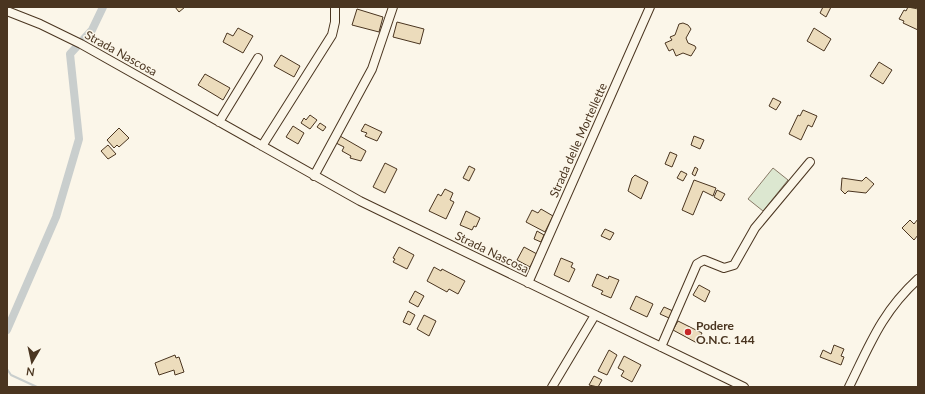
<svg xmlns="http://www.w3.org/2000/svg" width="925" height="394" font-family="Lato,sans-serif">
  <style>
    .green { fill: #dce7d0; stroke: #887966 }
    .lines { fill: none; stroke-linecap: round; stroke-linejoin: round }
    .stream { stroke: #c9cecd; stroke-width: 2 }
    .canal { stroke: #c9cecd; stroke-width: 8 }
    .building { fill: #ecdcbc; stroke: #4a3520 }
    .minor-casing { stroke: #4a3520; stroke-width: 10 }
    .minor { stroke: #fbf6e9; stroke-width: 8 }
    .poi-dot { fill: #c62828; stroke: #fbf6e9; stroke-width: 1.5 }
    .labels { text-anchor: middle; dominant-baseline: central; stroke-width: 3; stroke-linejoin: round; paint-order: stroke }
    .street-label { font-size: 12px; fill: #4a3520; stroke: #fbf6e9 }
    .poi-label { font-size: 12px; font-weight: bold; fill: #4a3520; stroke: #fbf6e9; text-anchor: start }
  </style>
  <rect width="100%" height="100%" fill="#fbf6e9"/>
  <path class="green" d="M773,168L788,180L763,211L748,199Z"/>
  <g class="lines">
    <path class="stream" d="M7,369L11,375L37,387"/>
    <path class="canal" d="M7,330L56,217L79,139L70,54L92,30L103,7"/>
  </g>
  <path class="building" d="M175,7H185L179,12Z
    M823,7H831L826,17L820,13Z
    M908,7L918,9V30L903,23L904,21L899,19L904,10L906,11Z
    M357,9L383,17L379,32L352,25Z
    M397,22L424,29L420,44L393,37Z
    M683,23L688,25L691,29L686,38L688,43L695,46L696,48L691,56L683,53L676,56L673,49L669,51L665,43L672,40L670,37L675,35L679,24Z
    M238,28L253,36L243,53L223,42L227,33L233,36Z
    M814,28L831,39L824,51L807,41Z
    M281,55L300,66L294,77L274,66Z
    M879,62L892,70L883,84L870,76Z
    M205,74L230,88L223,100L198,85Z
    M773,98L781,102L776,110L769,106Z
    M803,110L817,116L812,127L808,125L801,140L789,134L798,115L800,116Z
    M310,115L317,120L310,129L301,123L304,118L306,120Z
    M320,123L326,127L323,131L317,127Z
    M365,124L382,132L377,141L365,136L367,133L361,131Z
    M293,126L304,133L298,144L286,137Z
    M119,128L129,138L119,147L117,145L114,148L107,140Z
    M340,136L366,151L361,161L350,158L351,156L342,151L344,147L336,143Z
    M694,136L704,140L700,149L691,145Z
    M108,145L116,154L108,159L101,151Z
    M670,152L677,155L672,167L665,164Z
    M385,163L397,169L385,193L373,187Z
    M469,166L475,169L469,181L463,178Z
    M695,167L698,169L695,176L692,174Z
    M681,171L687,174L683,181L677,178Z
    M635,175L648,182L641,199L628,191L632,178Z
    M866,177L874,184L866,193L848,191L845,194L841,190L842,178L862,181Z
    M694,180L716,188L713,196L703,191L693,215L682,210Z
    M445,189L453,193L450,200L454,202L446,219L429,211L438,194L441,196Z
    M717,190L725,194L721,201L714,197Z
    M541,209L553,216L545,232L526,222L532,210L538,213Z
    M466,211L480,218L476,227L474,226L472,230L460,225Z
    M918,219V235L914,240L902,228L910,220L914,224Z
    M605,229L614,233L610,240L601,236Z
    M537,231L544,235L541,242L534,239Z
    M399,247L414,255L407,269L393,262L395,259L393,258Z
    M524,247L537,254L530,267L517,260Z
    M561,258L573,263L571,267L575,269L569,282L554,275Z
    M434,267L441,271L442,269L465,281L458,294L449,289L447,292L427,281Z
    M597,274L608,279L609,276L619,280L611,298L601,294L603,291L592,286Z
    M699,285L710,291L705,302L693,295Z
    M415,291L424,296L418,307L409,302Z
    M636,296L653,304L647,317L630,309Z
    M664,307L673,311L669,318L660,314Z
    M408,311L415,315L410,325L403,322Z
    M424,315L436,321L429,336L417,329Z
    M678,321L702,333L697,343L673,330Z
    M834,345L844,349L841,356L844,357L841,365L820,357L823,350L831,354Z
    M609,350L617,355L607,375L598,371Z
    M175,355L176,358L179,357L184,372L175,375L174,370L159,375L155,363Z
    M624,356L641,365L632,382L621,376L624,371L618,368Z
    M594,376L602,380L598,387L589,385Z"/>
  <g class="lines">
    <defs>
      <path id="minor" d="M7,11L40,24L81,44L360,201L744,387
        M219,122L258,58
        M262,146L332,35L335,22V7
        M314,176L372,69L393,7
        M528,283L650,7
        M661,347L697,264L704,260L724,268L734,265L755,228L810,162
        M552,387L595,315
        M849,387C870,344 882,312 918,279"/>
    </defs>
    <use href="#minor" class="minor-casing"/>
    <use href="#minor" class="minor"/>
  </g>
  <circle class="poi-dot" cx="688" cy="332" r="4"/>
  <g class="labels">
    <g class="street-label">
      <text transform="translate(121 53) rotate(29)">Strada Nascosa</text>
      <text transform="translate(578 140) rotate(-66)">Strada delle Mortellette</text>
      <text transform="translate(492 252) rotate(26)">Strada Nascosa</text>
    </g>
    <g class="poi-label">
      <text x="696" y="325">Podere<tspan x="696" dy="14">O.N.C. 144</tspan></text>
    </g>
  </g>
  <rect width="925" height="394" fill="none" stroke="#4a3520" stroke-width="16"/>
  <g transform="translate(32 362) rotate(189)" stroke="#fbf6e9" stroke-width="3" paint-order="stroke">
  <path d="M0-3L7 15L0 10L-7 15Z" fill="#4a3520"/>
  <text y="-6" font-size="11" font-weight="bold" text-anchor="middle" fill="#4a3520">N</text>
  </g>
</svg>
